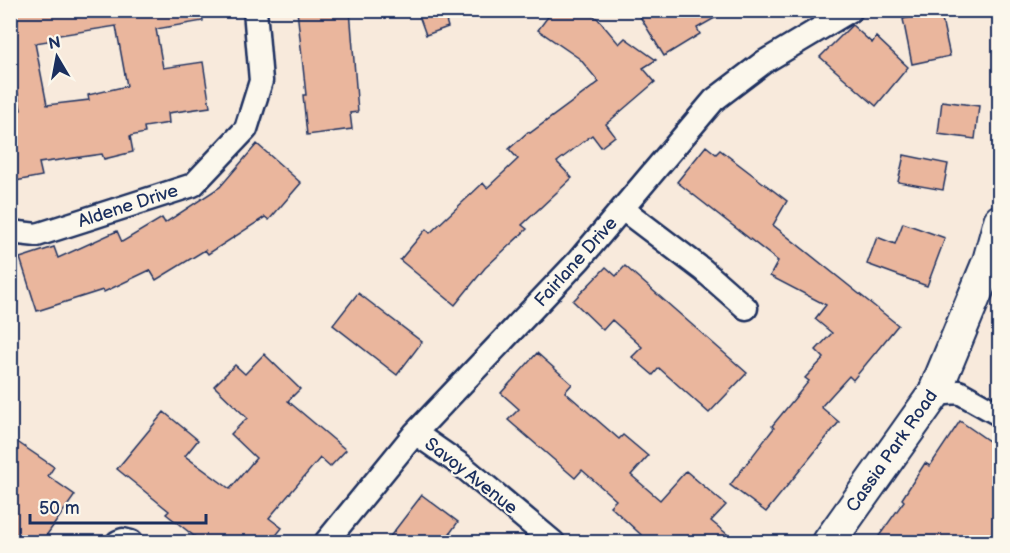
<svg xmlns="http://www.w3.org/2000/svg" width="1010" height="553" font-family="'Balsamiq Sans',sans-serif">
  <style>
    .building { fill: #eab69d; stroke: #1b2f5e; stroke-width: 1.5; fill-rule: evenodd }
    .lines { fill: none; stroke-linecap: round; stroke-linejoin: round }
    .minor-casing { stroke: #1b2f5e; stroke-width: 27 }
    .secondary-casing { stroke: #1b2f5e; stroke-width: 36 }
    .minor { stroke: #fbf7ec; stroke-width: 22 }
    .secondary { stroke: #fbf7ec; stroke-width: 32 }
    .labels { text-anchor: middle; dominant-baseline: central; stroke-width: 4.5; stroke-linejoin: round; paint-order: stroke }
    .street-label { font-size: 18px; fill: #1b2f5e; stroke: #fbf7ec }
  </style>
  <rect width="100%" height="100%" fill="#f8eadc"/>
  <filter id="ink" filterUnits="userSpaceOnUse"><feTurbulence type="fractalNoise" baseFrequency=".0167" numOctaves="2"/><feDisplacementMap in="SourceGraphic" scale="12" xChannelSelector="R" yChannelSelector="G"/><feConvolveMatrix kernelMatrix="1 2 1 2 8 2 1 2 1" color-interpolation-filters="sRGB"/></filter>
  <g filter="url(#ink)">
    <path class="building" d="M10,10H202L203,21L156,29L163,68L203,62L210,107L168,113L169,123L144,127L145,133L130,136L133,152L104,159L102,154L39,163L42,176L10,182V112L21,110L10,53ZM116,26L127,86L88,95L89,100L47,105L35,43L54,40L53,36Z
      M297,10H350L358,112L350,113L352,129L307,135L303,95H306Z
      M417,10H443L448,27L426,35Z
      M553,10H585L598,19L619,44L625,38L656,60L643,68L655,82L606,124L615,136L601,147L592,135L557,162L572,178L522,225L527,229L485,268L455,305L400,260L426,229L430,233L483,183L487,188L518,159L509,149L528,132L530,133L599,82L580,59L538,30Z
      M636,10H729L697,28L700,34L664,56Z
      M918,10H940L950,56L912,64L903,19L919,15Z
      M852,25L872,43L876,37L908,67L876,106L820,57Z
      M942,101L979,106L975,139L938,134Z
      M257,144L301,183L269,220L265,217L208,254L205,250L156,280L150,270L104,292L103,290L37,311L20,258L54,247L58,258L117,231L122,242L162,218L165,223L220,187Z
      M706,146L716,154L720,150L787,201L773,225L898,325L853,380L849,376L821,407L839,422L766,512L730,485L774,428L772,426L809,381L805,378L824,358L816,350L832,333L815,319L826,305L770,276L778,261L677,182Z
      M904,155L948,164L943,190L898,182Z
      M903,223L945,238L927,286L867,264L877,237L895,244Z
      M625,266L747,373L709,413L659,368L653,375L632,357L642,347L612,320L603,330L573,301L606,267L616,276Z
      M358,293L422,342L397,375L333,325Z
      M537,353L572,384L565,392L619,439L623,435L648,456L631,475L660,500L686,471L726,505L711,521L738,543H650L610,506L616,500L582,470L575,478L508,420L519,409L501,393Z
      M264,354L300,389L288,401L346,450L330,467L320,458L269,518L282,528L270,543H203L166,514L169,511L117,469L164,412L198,440L185,456L230,489L256,458L231,434L247,418L214,386L235,365L245,374Z
      M960,421L999,448V543H874L904,501L902,499L925,463L930,466Z
      M10,437L54,467L48,476L75,495L41,543H10Z
      M422,495L458,522L443,543H385Z"/>
    <g class="lines">
      <defs>
        <path id="minor" d="M624,210L703,270L746,308
          M10,232L37,235L193,185L246,129L261,81L255,10
          M934,394L959,392L1000,415
          M415,433L461,465L553,542
          M118,542L123,540L131,542
          M326,542L415,433L579,260L714,100L764,62L851,10"/>
        <path id="secondary" d="M829,542L934,394L989,261L1000,221"/>
      </defs>
      <use href="#minor" class="minor-casing"/>
      <use href="#secondary" class="secondary-casing"/>
      <use href="#minor" class="minor"/>
      <use href="#secondary" class="secondary"/>
    </g>
  </g>
  <g class="labels">
    <g class="street-label">
      <text transform="translate(128 206) rotate(-18)">Aldene Drive</text>
      <text transform="translate(576 262) rotate(-48)">Fairlane Drive</text>
      <text transform="translate(892 451) rotate(-55)">Cassia Park Road</text>
      <text transform="translate(471 476) rotate(38)">Savoy Avenue</text>
    </g>
  </g>
  <rect width="1010" height="553" fill="none" stroke="#fbf7ec" stroke-width="36"/>
  <rect x="18" y="18" width="974" height="517" fill="none" stroke="#1b2f5e" stroke-width="2" filter="url(#ink)"/>
  <g transform="translate(57 57) rotate(350)" stroke="#fbf7ec" stroke-width="4.5" paint-order="stroke">
  <path d="M0-4.5L10 22L0 15L-10 22Z" fill="#1b2f5e"/>
  <text y="-9" font-size="16" font-weight="bold" text-anchor="middle" fill="#1b2f5e">N</text>
  </g>
  <path d="M30 514v9h176v-9" fill="none" stroke="#1b2f5e" stroke-width="3"/>
  <text x="39" y="514" font-size="18" fill="#1b2f5e" stroke="#fbf7ec" stroke-width="4.5" paint-order="stroke">50 m</text>
</svg>
